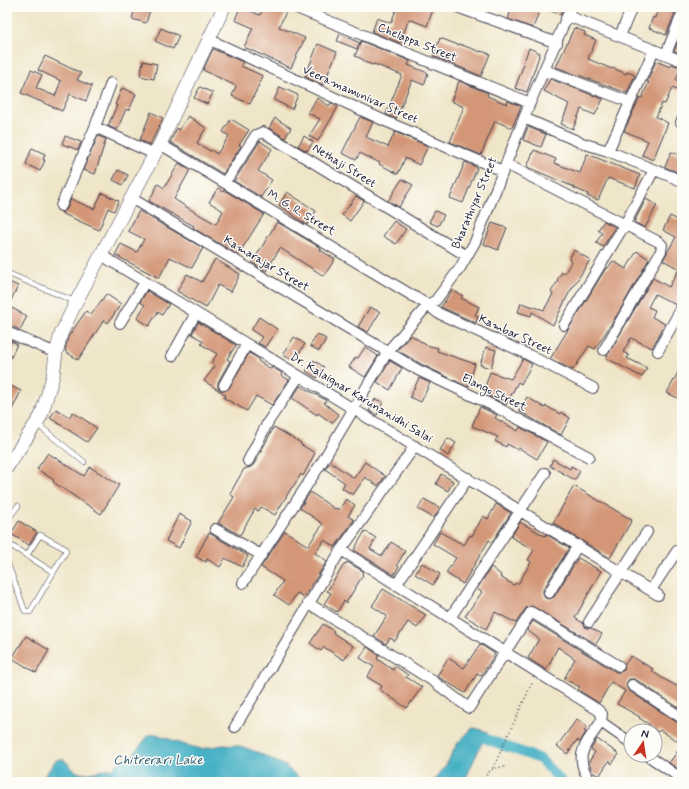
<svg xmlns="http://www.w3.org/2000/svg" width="689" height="789" font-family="Mynerve,sans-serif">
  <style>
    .water { fill: #47b1c5; stroke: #346a80 }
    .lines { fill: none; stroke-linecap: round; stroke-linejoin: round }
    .canal { stroke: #47b1c5; stroke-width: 10 }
    .building { fill: #d39778 }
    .service-casing { stroke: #413f50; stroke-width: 6 }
    .minor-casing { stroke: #413f50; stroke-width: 12 }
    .tertiary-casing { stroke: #413f50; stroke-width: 14 }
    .path { stroke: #413f50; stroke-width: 1.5; stroke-dasharray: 1 3; stroke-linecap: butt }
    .service { stroke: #fff; stroke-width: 5 }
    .minor { stroke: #fff; stroke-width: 10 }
    .tertiary { stroke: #fff; stroke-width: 13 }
    .labels { text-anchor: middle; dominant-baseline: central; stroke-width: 3; stroke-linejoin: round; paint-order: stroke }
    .street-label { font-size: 12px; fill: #22223b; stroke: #fdfcf7 }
    .water-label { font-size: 13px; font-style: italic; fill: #315b72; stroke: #fdfcf7 }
  </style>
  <rect width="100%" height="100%" fill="#fdfcf7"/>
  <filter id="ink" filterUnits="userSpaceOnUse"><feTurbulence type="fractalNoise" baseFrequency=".025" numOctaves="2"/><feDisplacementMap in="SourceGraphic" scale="8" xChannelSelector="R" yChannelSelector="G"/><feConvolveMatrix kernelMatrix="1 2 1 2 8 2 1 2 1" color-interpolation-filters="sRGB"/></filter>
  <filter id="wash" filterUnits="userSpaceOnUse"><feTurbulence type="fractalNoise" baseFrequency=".012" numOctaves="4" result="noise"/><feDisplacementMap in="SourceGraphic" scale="16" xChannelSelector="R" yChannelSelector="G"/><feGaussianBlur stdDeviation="0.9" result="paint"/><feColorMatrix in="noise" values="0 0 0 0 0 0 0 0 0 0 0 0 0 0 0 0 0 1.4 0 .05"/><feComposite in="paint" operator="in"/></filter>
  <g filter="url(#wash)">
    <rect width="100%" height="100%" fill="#efe5c8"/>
    <path class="water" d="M475,728L487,732L464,782H434C436,776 440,774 443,769C449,762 451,754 456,746C459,740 467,735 471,729Z
      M156,734L185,745L202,749L222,745L240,746L257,752L285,766L304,782H40L56,760L63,759C67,762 70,766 74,770C86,779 99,768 112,769L125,757L130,758L149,735Z"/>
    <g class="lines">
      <path class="canal" d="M484,738L540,759L562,782"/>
    </g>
    <g id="blocks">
      <path class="building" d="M135,7H151L146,23L132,19Z
        M240,7L260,15L264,7H275L286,12L279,27L305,38L291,68L244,47L253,28L235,20Z
        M397,7H434L427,26L409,19L400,43L372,32L377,18L391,23Z
        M512,7H525L539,12L533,28L508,19Z
        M541,7H564L561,15Z
        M659,7L675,13L666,35L649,28L653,17L655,18Z
        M161,28L179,36L173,49L155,41Z
        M574,28L585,32L584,35L596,40L588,59L612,69L613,68L626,74L627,72L635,75L627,93L556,67Z
        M682,32V54L674,51Z
        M340,34L360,43L357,49L337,41Z
        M440,38L458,45L459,44L481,52V51L490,54L481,76L433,56Z
        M361,41L410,61L408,65L428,73L424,85L412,80L396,119L386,114L402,75L374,64L373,65L364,62V60L355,56Z
        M318,44L337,52L323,85L305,77Z
        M529,48L540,53L527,92L515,88L524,64H523Z
        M213,49L243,62L241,66L263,76L250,104L232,96L236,86L203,70Z
        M45,56L81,73L77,80L92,86L86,101L70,94L62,111L21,93L31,70L42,75L36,88L55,96L61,81L38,70Z
        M143,61L157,64L154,79L140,76Z
        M656,61L670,67L671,64L681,67L676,80L682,82V92L672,88L665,104L662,103L656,117L668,123L653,160L642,155L648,141L624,131L640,97L642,98L649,82H647Z
        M550,79L603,99L595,115L581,109L573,129L561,124L569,104L544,91Z
        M459,81L488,93L487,96L507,104L508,101L521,106L512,128L495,121L481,155L450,142L464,107L451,101Z
        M200,87L213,93L207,104L194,98Z
        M280,87L298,95L292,109L274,100Z
        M122,88L136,94L129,111L126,109L117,130L108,126L117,105H115Z
        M317,98L329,106L331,103L338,107L318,141L309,136L320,119L308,113Z
        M151,112L163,118L150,145L140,140Z
        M188,116L206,128L197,143L210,151L211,150L217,154L229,136L223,132L231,119L249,130L239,145L241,146L223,174L170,142L177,128L179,130Z
        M360,117L373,122L366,137L388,147L395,132L428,146L419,165L405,158L398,174L379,164L380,163L360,153L356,160L342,153Z
        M275,118L291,128L285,138L269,128Z
        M528,127L546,134L541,147L523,140Z
        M65,136L81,142L78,150L62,144Z
        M98,136L106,139L95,174L83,170Z
        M304,136L313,142L307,151L298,146Z
        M260,141L272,149L258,171L272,180L261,197L234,181Z
        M32,148L45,154L43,160H45L40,171L26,164Z
        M534,150L556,159L554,163L580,173L587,154L640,175L635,188L608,178L598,200L587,196L588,194L574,188V187L527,167Z
        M671,152L682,156L677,172L665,167Z
        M465,162L476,167L477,168L463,203L450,198Z
        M179,163L190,170L174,199L193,211L216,224L223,211L209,202L218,188L223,192L224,190L264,214L238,255L193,228L194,226L149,201L158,184L164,188Z
        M118,170L128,175L123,185L113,180Z
        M402,179L413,185L399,207L388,201Z
        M287,192L316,211L307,225L279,205Z
        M102,193L119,201L114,211L108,208L99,230L61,213L67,209L71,199L94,209Z
        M356,196L364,201L350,221L342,215Z
        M646,199L657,205L645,228L634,222Z
        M139,211L203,248L192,268L170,257L159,278L115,255L121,244L137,252L144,239L128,231Z
        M435,211L444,215L438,226L429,222Z
        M670,216L682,222V301L678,302L676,305L655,294L648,307L655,310L652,317L665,324L652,348L631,338L623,352L629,355L627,358L647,368L642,377L606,358L653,278L669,287L679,269L663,260L676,237L663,230Z
        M394,221L406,229L396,244L383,236Z
        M604,221L615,227L603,247L596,243L602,233L598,230Z
        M277,222L321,248L320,250L335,259L324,276L280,248L266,271L252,263Z
        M492,223L507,228L498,250L484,244Z
        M574,250L590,260L569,293L553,325L532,312L531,316L518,312L521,303L544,310L553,294L551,292L558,281L557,280L562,272L564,274L572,261L569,259Z
        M637,251L649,259L619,312L595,349L589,346L573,370L550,359L606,268L607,269L613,261L626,269Z
        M215,259L240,274L231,292L218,285L206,308L177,291L187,274L202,282Z
        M7,281L18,286L8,306L27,316L20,330L7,324Z
        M452,290L463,296L461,298L479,307L475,315L478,317L476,323L441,307Z
        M147,291L169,304L162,315L158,312L149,326L137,318L145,305L140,302Z
        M106,294L121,304L108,323L104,320L78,360L65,351L68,337L86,311L91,315Z
        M370,307L380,312L368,332L358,327Z
        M259,317L277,329L265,347L258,343L262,337L251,330Z
        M198,322L236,345L227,359L230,361L218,382V388L221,390L224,391L229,388L249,353L259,359L258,361L271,369L272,367L282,373L281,375L289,380L272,405L256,396L247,411L224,398L226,395L204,381L215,366L211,363L217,354L201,344L203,341L192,334Z
        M317,334L326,339L319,351L310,346Z
        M411,335L426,345L438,348L437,351L475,364L468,387L421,364L397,350Z
        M294,337L305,344L294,361L283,355Z
        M7,339L17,344L7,366Z
        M365,347L378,356L365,377L349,367L356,357L358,358Z
        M486,347L496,350L491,368L480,365Z
        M523,359L532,364L521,384L518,382L506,405L483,393L490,372L511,379Z
        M313,360L324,367L317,378L306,371Z
        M390,361L402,368L390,390L377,382Z
        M682,365V400L667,393Z
        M419,378L430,383L421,402L410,397Z
        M7,384L21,391L7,420Z
        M300,386L326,400L324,403L339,415L332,423L318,413L317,415L292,398Z
        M527,397L545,408L546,406L560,414L561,412L570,418L561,435L519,411Z
        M375,399L383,402L377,415L369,411Z
        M480,407L497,415L495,418L518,431L520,427L547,442L537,459L519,448L518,450L507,444L506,447L495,441L498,437L472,426Z
        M56,409L69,417L73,412L97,428L87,442L50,418Z
        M274,427L301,443L300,444L315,453L303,476L301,474L293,487H292L275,515L261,507L258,511L255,509L240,535L218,523L234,497L230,494L237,481L244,469L251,467L254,464Z
        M448,438L456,443L448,456L440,450Z
        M48,453L84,476L90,467L119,485L101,514L53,482L54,480L37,469Z
        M553,459L570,469L571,466L580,471L575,480L550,466Z
        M330,462L354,478L365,462L385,476L378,486L365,477L353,495L342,488L345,483L325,469Z
        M441,474L453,481L448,491L436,484Z
        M574,486L632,520L610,558L553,523Z
        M310,492L335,509L336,508L339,510L346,499L355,505L348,516L354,520L335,547L324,540L315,553L327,561L304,597L297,593L289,605L274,595L283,581L261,567L285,531L308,546L316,534L323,524L300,508Z
        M424,499L440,508L434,518L418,509Z
        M496,504L511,513L492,542L489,540L463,584L446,573L456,558L433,544L440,532L464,545L470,535L472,536L483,516L488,519Z
        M179,514L192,521L179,548L166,541Z
        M19,521L37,532L29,545L11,534Z
        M520,522L545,536L546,534L569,548L543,590V593L545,598L549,599L554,597L578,558L601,571L575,618L583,623L586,628H591L602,634L596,644L532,606L526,608L516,623L495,612L486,629L465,616L482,592L477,589L491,567L501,575L500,577L514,585L516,583L518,584L531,562L528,560L534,550L511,537Z
        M365,531L376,538L370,549L382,556L391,542L405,551L397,565L399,566L394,575L354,550Z
        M209,533L248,556L242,567L225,558L220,567L207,559L206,562L196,557Z
        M347,562L363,571L362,574L363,575L346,603L344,601L337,612L324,604L331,593L327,591L345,563L346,564Z
        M422,563L440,574L433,585L415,574Z
        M383,589L426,615L417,628L408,622L395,641L390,638L386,644L374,636L387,616L372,606Z
        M533,621L616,672H619L624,670L625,664L631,656L653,669L652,671L662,678L682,689V710L635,679H629L626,684L628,690L678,723L682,724V744L660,730L658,732L649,726L650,725L639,718L640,717L617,704L625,691L611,682L599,703L578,690L580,687L564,679L575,659L558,647L546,670L528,658L539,639L527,630Z
        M323,624L334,631L333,633L353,646L344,660L324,647L321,651L310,643Z
        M26,636L49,650L36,673L12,658Z
        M480,644L495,654L481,676L477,674L465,693L437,676L448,658L464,668Z
        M367,647L379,655L377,659L393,670L395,666L408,675L406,677L422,687L407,708L380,690L382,686L367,677L374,667L360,658Z
        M577,719L587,727L584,731L586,732L580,742L577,740L567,754L557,746Z
        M597,739L619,754L612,764L609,761L599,776L592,772L589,762L595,752L591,749Z
        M682,745V767L680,770L669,763Z"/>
    </g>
  </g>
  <g filter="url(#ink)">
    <use href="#blocks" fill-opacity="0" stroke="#413f50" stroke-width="1"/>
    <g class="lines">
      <defs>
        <path id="service" d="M7,273L76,302
          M37,424L84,462
          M7,520L18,506
          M7,543L53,572
          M7,562L25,611L30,612L66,551L64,548L40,535L27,555"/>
        <path id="minor" d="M294,7L530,103
          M457,7L557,43
          M568,16L682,61
          M620,36L632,7
          M208,39L385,121L503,171
          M666,54L682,14
          M545,70L630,102
          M524,118L582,143L608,151L682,181
          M681,122H682
          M95,127L111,83
          M160,144L428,305L438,313L527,354L593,388
          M608,151L654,50
          M506,164L659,242L662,245L661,251L604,350
          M225,182L256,135L263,132L467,256
          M131,198L418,370L494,406L589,457
          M61,206L95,127L154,154
          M101,255L658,595
          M120,323L145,282
          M564,325L625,224L654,170
          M7,332L56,353
          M658,351L682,307
          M172,356L196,313
          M224,385L247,344
          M248,461L268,422L299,376
          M215,529L261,555
          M341,550L415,446
          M243,583L322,462L388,351L428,305L436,300L460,268L475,242L530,103L571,7
          M396,585L468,478
          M651,590L677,551
          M549,593L578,545
          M308,603L433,681L469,708L531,612L619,666
          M450,618L545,473
          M589,622L647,532
          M632,685L682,718
          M235,727L341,550L598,710L602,714L601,722L631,743
          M647,755L682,779
          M591,782C572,756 585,745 601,722"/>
        <path id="tertiary" d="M7,467L41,416L53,376L56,353L61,334L76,302L160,144L224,7"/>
      </defs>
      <use href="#service" class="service-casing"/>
      <use href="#minor" class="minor-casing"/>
      <use href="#tertiary" class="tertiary-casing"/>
      <path class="path" d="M493,768L533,681
        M482,782C489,770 492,767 506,767"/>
      <use href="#service" class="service"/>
      <use href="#minor" class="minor"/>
      <use href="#tertiary" class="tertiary"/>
    </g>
  </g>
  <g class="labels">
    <g class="street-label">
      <text transform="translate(417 43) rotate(22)">Chelappa Street</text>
      <text transform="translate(360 95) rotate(24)">Veeramamunivar Street</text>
      <text transform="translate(344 166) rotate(32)">Nethaji Street</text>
      <text transform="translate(475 203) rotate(-67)">Bharathiyar Street</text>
      <text transform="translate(301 213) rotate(31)">M. G. R. Street</text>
      <text transform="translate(266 264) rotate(31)">Kamarajar Street</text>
      <text transform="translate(515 335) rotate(25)">Kambar Street</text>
      <text transform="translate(494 393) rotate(26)">Elango Street</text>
      <text transform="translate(361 398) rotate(31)">Dr. Kalaignar Karunanidhi Salai</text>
    </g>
    <g class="water-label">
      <text x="158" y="760">Chitrerari Lake</text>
    </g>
  </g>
  <rect width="689" height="789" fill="none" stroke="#fdfcf7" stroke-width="24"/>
  <g transform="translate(643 743) rotate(13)"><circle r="19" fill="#fdfcf7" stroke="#a5a5ac"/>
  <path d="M0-3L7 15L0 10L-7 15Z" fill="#c8321e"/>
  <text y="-6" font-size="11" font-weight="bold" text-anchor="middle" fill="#22223b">N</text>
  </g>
</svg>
